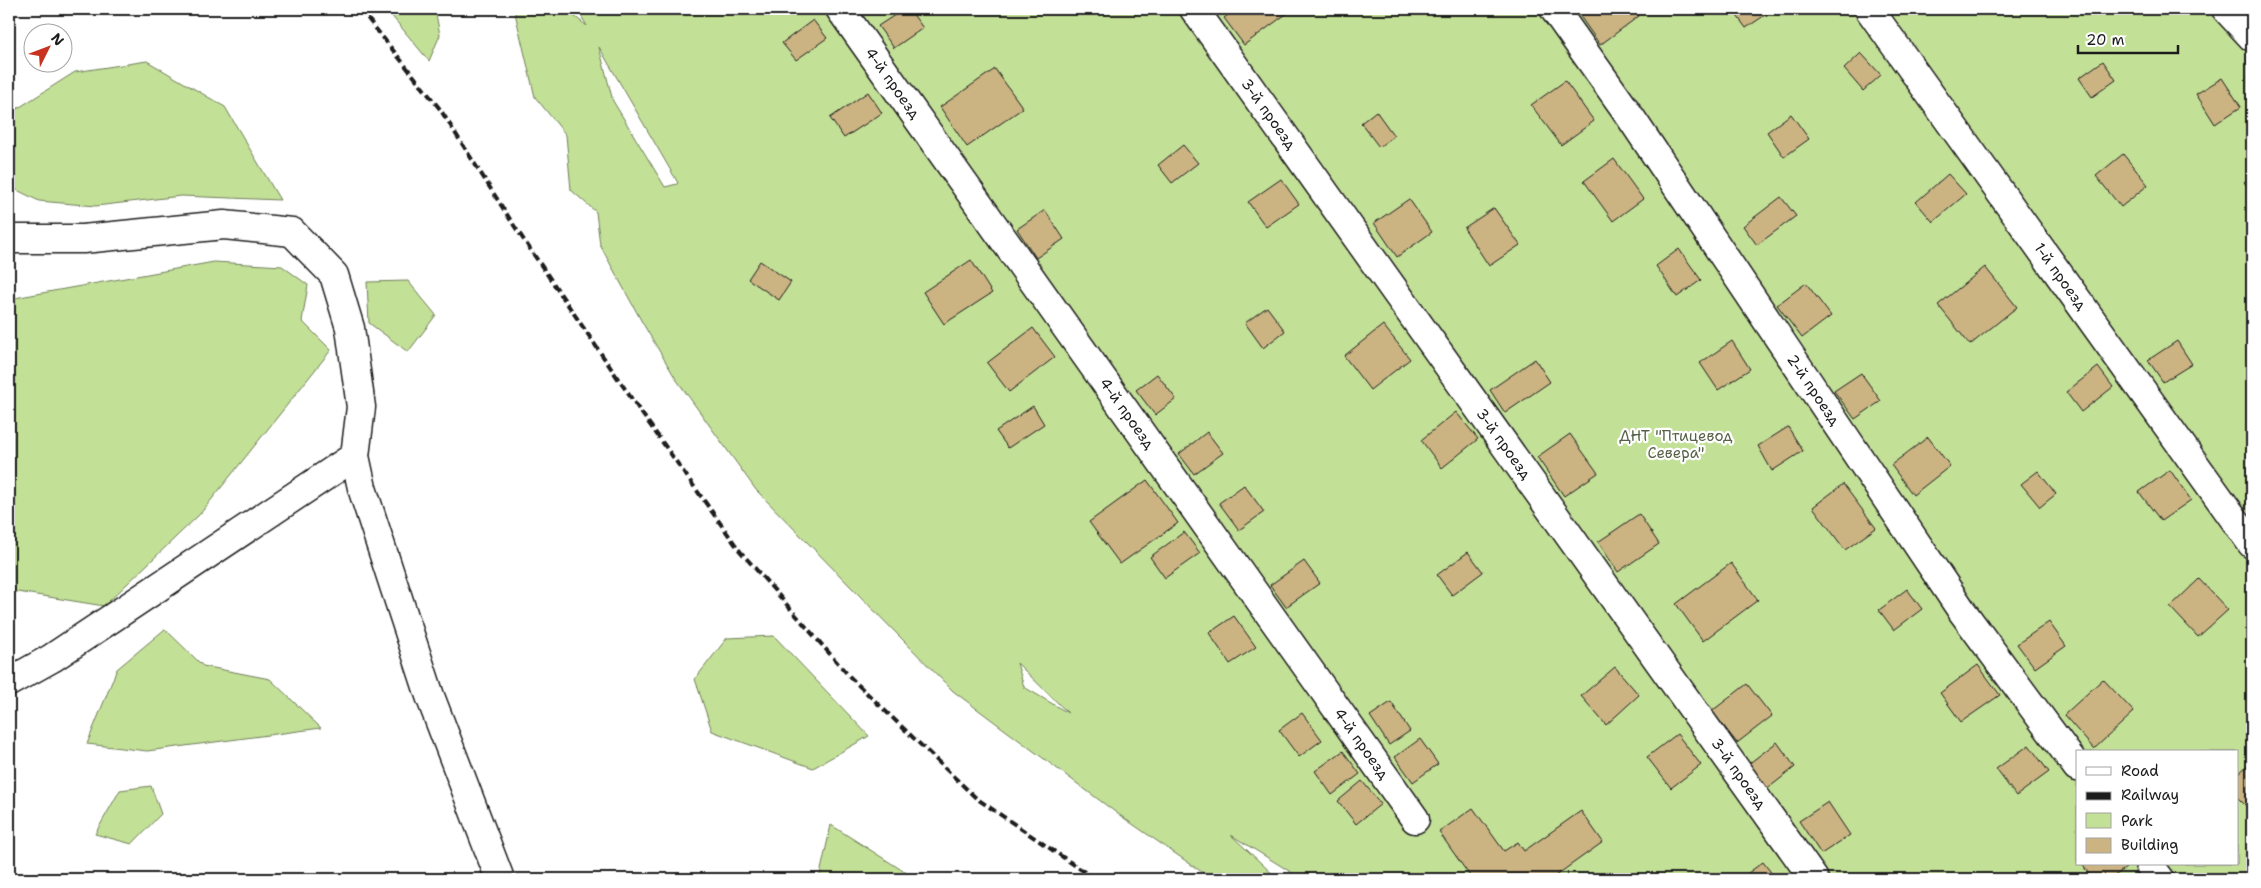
<svg xmlns="http://www.w3.org/2000/svg" width="2261" height="888" font-family="'Shantell Sans',sans-serif">
  <style>
    .green { fill: #c3e097; stroke: #707e5a; fill-rule: evenodd }
    .building { fill: #cbb382; stroke: #1c1c1c }
    .lines { fill: none; stroke-linecap: round; stroke-linejoin: round }
    .minor-casing { stroke: #1c1c1c; stroke-width: 31 }
    .minor { stroke: #fff; stroke-width: 28 }
    .rail { stroke: #1c1c1c; stroke-width: 4; stroke-dasharray: 8 4; stroke-linecap: butt }
    .labels { text-anchor: middle; dominant-baseline: central; stroke-width: 4.5; stroke-linejoin: round; paint-order: stroke }
    .street-label { font-size: 15px; fill: #1c1c1c; stroke: #fff }
    .park-label { font-size: 15px; fill: #566147; stroke: #fff }
  </style>
  <rect width="100%" height="100%" fill="#fff"/>
  <filter id="ink" filterUnits="userSpaceOnUse"><feTurbulence type="fractalNoise" baseFrequency=".02" numOctaves="2"/><feDisplacementMap in="SourceGraphic" scale="10" xChannelSelector="R" yChannelSelector="G"/><feConvolveMatrix kernelMatrix="1 2 1 2 8 2 1 2 1" color-interpolation-filters="sRGB"/></filter>
  <g filter="url(#ink)">
    <path class="green" d="M386,9H435L440,35L429,61Z
      M514,9H565L587,26L577,9H2252V879H1302L1231,835L1278,879H1212L1118,814L953,691L756,490L676,379L642,322L600,245L596,212L571,190L566,135L535,97ZM599,47L678,183L677,184L665,187L613,101ZM1017,663L1068,713L1024,687ZM2077,752H2237V864H2077Z
      M147,61L225,107L280,200L181,196L96,206L39,201L9,186V114L75,72Z
      M214,262L282,266L308,285L302,321L331,350L200,514L104,606L18,592L9,593V299Z
      M408,281L436,315L408,352L369,323L367,282Z
      M165,629L203,666L270,679L321,728L147,751L87,744L117,669Z
      M774,636L869,736L813,768L712,731L695,679L727,638Z
      M151,786L161,814L132,844L95,834L120,790Z
      M831,825L916,879H819Z"/>
    <path class="building" d="M904,9H909L923,28L894,48L878,26Z
      M1236,9H1293L1244,45L1224,18Z
      M1575,9H1633L1639,16L1600,45Z
      M1732,9H1774L1746,28Z
      M813,20L827,38L796,60L782,43Z
      M1861,53L1881,75L1863,91L1844,69Z
      M2103,61L2116,80L2092,97L2079,78Z
      M995,69L1023,108L967,147L940,107Z
      M2222,78L2241,107L2215,124L2196,94Z
      M1565,81L1594,121L1561,145L1531,105Z
      M868,92L882,113L844,138L830,118Z
      M1376,111L1394,136L1379,147L1361,123Z
      M1791,114L1809,139L1784,157L1767,132Z
      M1183,145L1198,163L1172,183L1158,165Z
      M2123,154L2148,185L2121,207L2096,176Z
      M1614,159L1643,199L1613,221L1584,181Z
      M1948,174L1966,194L1933,222L1916,202Z
      M2252,175V193L2244,182Z
      M1281,179L1299,204L1266,227L1248,202Z
      M1781,197L1796,216L1757,245L1743,226Z
      M1409,199L1432,232L1397,257L1374,223Z
      M1494,208L1520,245L1489,266L1464,228Z
      M1045,210L1064,239L1036,258L1017,229Z
      M1679,249L1701,280L1677,297L1656,266Z
      M971,260L992,293L944,324L923,292Z
      M760,261L791,282L779,300L748,279Z
      M1985,267L2017,307L1970,345L1938,305Z
      M1806,283L1831,316L1802,338L1777,305Z
      M1267,307L1285,331L1263,348L1245,323Z
      M1383,325L1410,359L1370,390L1344,356Z
      M1033,328L1055,357L1009,392L987,363Z
      M1732,341L1750,369L1718,390L1700,363Z
      M2177,341L2192,364L2163,382L2148,360Z
      M1535,359L1550,382L1505,413L1490,390Z
      M2098,367L2113,387L2081,412L2066,392Z
      M1861,373L1881,401L1855,419L1834,391Z
      M1157,374L1176,399L1155,415L1136,390Z
      M1033,406L1044,424L1008,448L996,431Z
      M1456,412L1478,439L1442,468L1421,440Z
      M1788,427L1803,451L1772,471L1758,446Z
      M1207,432L1223,453L1194,474L1179,454Z
      M1570,434L1598,473L1564,496L1537,457Z
      M1928,437L1950,466L1913,495L1891,465Z
      M2170,470L2191,500L2161,521L2139,492Z
      M2038,471L2056,494L2040,507L2021,484Z
      M1147,480L1178,523L1120,564L1089,522Z
      M1843,484L1876,528L1845,550L1813,507Z
      M1244,485L1264,512L1239,530L1219,503Z
      M2252,488V500L2246,494Z
      M1639,514L1659,544L1618,572L1598,542Z
      M1184,532L1200,553L1165,578L1150,557Z
      M1468,552L1483,572L1452,595L1437,575Z
      M1304,561L1320,583L1286,607L1270,585Z
      M1731,563L1758,600L1703,641L1676,604Z
      M2199,579L2228,610L2198,637L2170,607Z
      M1907,589L1922,609L1894,630L1879,610Z
      M1234,616L1256,647L1230,664L1209,633Z
      M2049,622L2066,646L2035,668L2017,644Z
      M1978,665L2000,695L1961,722L1940,693Z
      M1615,667L1639,695L1606,725L1581,696Z
      M2103,679L2134,712L2094,749L2064,715Z
      M1747,684L1772,716L1737,743L1712,711Z
      M1391,702L1410,731L1389,745L1370,716Z
      M1302,713L1322,740L1299,757L1279,730Z
      M1677,734L1701,765L1671,788L1647,757Z
      M1420,739L1438,764L1413,782L1395,757Z
      M1777,742L1795,767L1766,790L1747,765Z
      M2029,745L2049,772L2016,796L1996,769Z
      M1343,751L1360,774L1332,795L1315,771Z
      M2252,761V806L2249,809L2237,797V775Z
      M1362,781L1381,804L1356,824L1338,801Z
      M1828,802L1850,835L1821,854L1799,821Z
      M1473,808L1504,851L1518,842L1524,851L1581,811L1603,842L1551,879H1472L1439,832Z
      M1763,862L1776,879H1740Z
      M2082,864H2124L2126,868L2110,879H2092Z"/>
    <g class="lines">
      <defs>
        <g id="minor">
          <path id="s1" d="M840,9L1415,819"/>
          <path id="s2" d="M1194,9L1814,879"/>
          <path id="s3" d="M1554,9L1625,109L1962,611L2077,767"/>
          <path id="s4" d="M1869,9L2252,544"/>
          <path d="M2226,9L2252,37"/>
          <path d="M9,239H83L224,225L292,232L334,275L350,328L361,407L355,456L362,488L430,696L500,879"/>
          <path d="M9,682L52,658L355,456"/>
          <path d="M2149,864L2160,879"/>
        </g>
      </defs>
      <use href="#minor" class="minor-casing"/>
      <use href="#minor" class="minor"/>
      <path class="rail" d="M360,9L440,109L513,224L638,408L740,551L850,677L976,798L1095,879"/>
    </g>
  </g>
  <g class="labels">
    <g class="street-label">
      <text stroke="none"><textPath href="#s1" startOffset="91">4-й проезд</textPath></text>
      <text stroke="none"><textPath href="#s2" startOffset="129">3-й проезд</textPath></text>
      <text stroke="none"><textPath href="#s4" startOffset="329">1-й проезд</textPath></text>
      <text stroke="none"><textPath href="#s3" startOffset="461">2-й проезд</textPath></text>
      <text stroke="none"><textPath href="#s1" startOffset="496">4-й проезд</textPath></text>
      <text stroke="none"><textPath href="#s2" startOffset="534">3-й проезд</textPath></text>
      <text stroke="none"><textPath href="#s1" startOffset="901">4-й проезд</textPath></text>
      <text stroke="none"><textPath href="#s2" startOffset="939">3-й проезд</textPath></text>
    </g>
    <g class="park-label">
      <text x="1676" y="436">ДНТ "Птицевод<tspan x="1676" dy="17">Севера"</tspan></text>
    </g>
  </g>
  <rect width="2261" height="888" fill="none" stroke="#fff" stroke-width="30"/>
  <rect x="15" y="15" width="2231" height="858" fill="none" stroke="#1c1c1c" stroke-width="2" filter="url(#ink)"/>
  <rect x="2076" y="750" width="162" height="115" fill="#ffffff" stroke="#a4a4a4"/>
  <rect x="2086" y="767" width="25" height="8" fill="#ffffff" stroke="#a4a4a4"/>
  <text x="2121" y="776" font-size="15" fill="#1c1c1c">Road</text>
  <rect x="2086" y="792" width="25" height="8" fill="#1c1c1c" stroke="#a4a4a4"/>
  <text x="2121" y="800" font-size="15" fill="#1c1c1c">Railway</text>
  <rect x="2086" y="813" width="25" height="15" fill="#c3e097" stroke="#a4a4a4"/>
  <text x="2121" y="826" font-size="15" fill="#1c1c1c">Park</text>
  <rect x="2086" y="838" width="25" height="15" fill="#cbb382" stroke="#a4a4a4"/>
  <text x="2121" y="850" font-size="15" fill="#1c1c1c">Building</text>
  <g transform="translate(48 48) rotate(48)"><circle r="24" fill="#ffffff" stroke="#a4a4a4"/>
  <path d="M0-4L9 19L0 12L-9 19Z" fill="#c8321e"/>
  <text y="-8" font-size="14" font-weight="bold" text-anchor="middle" fill="#1c1c1c">N</text>
  </g>
  <path d="M2078 45v8h100v-8" fill="none" stroke="#1c1c1c" stroke-width="2.5"/>
  <text x="2086" y="45" font-size="15" fill="#1c1c1c" stroke="#ffffff" stroke-width="4" paint-order="stroke">20 m</text>
</svg>
